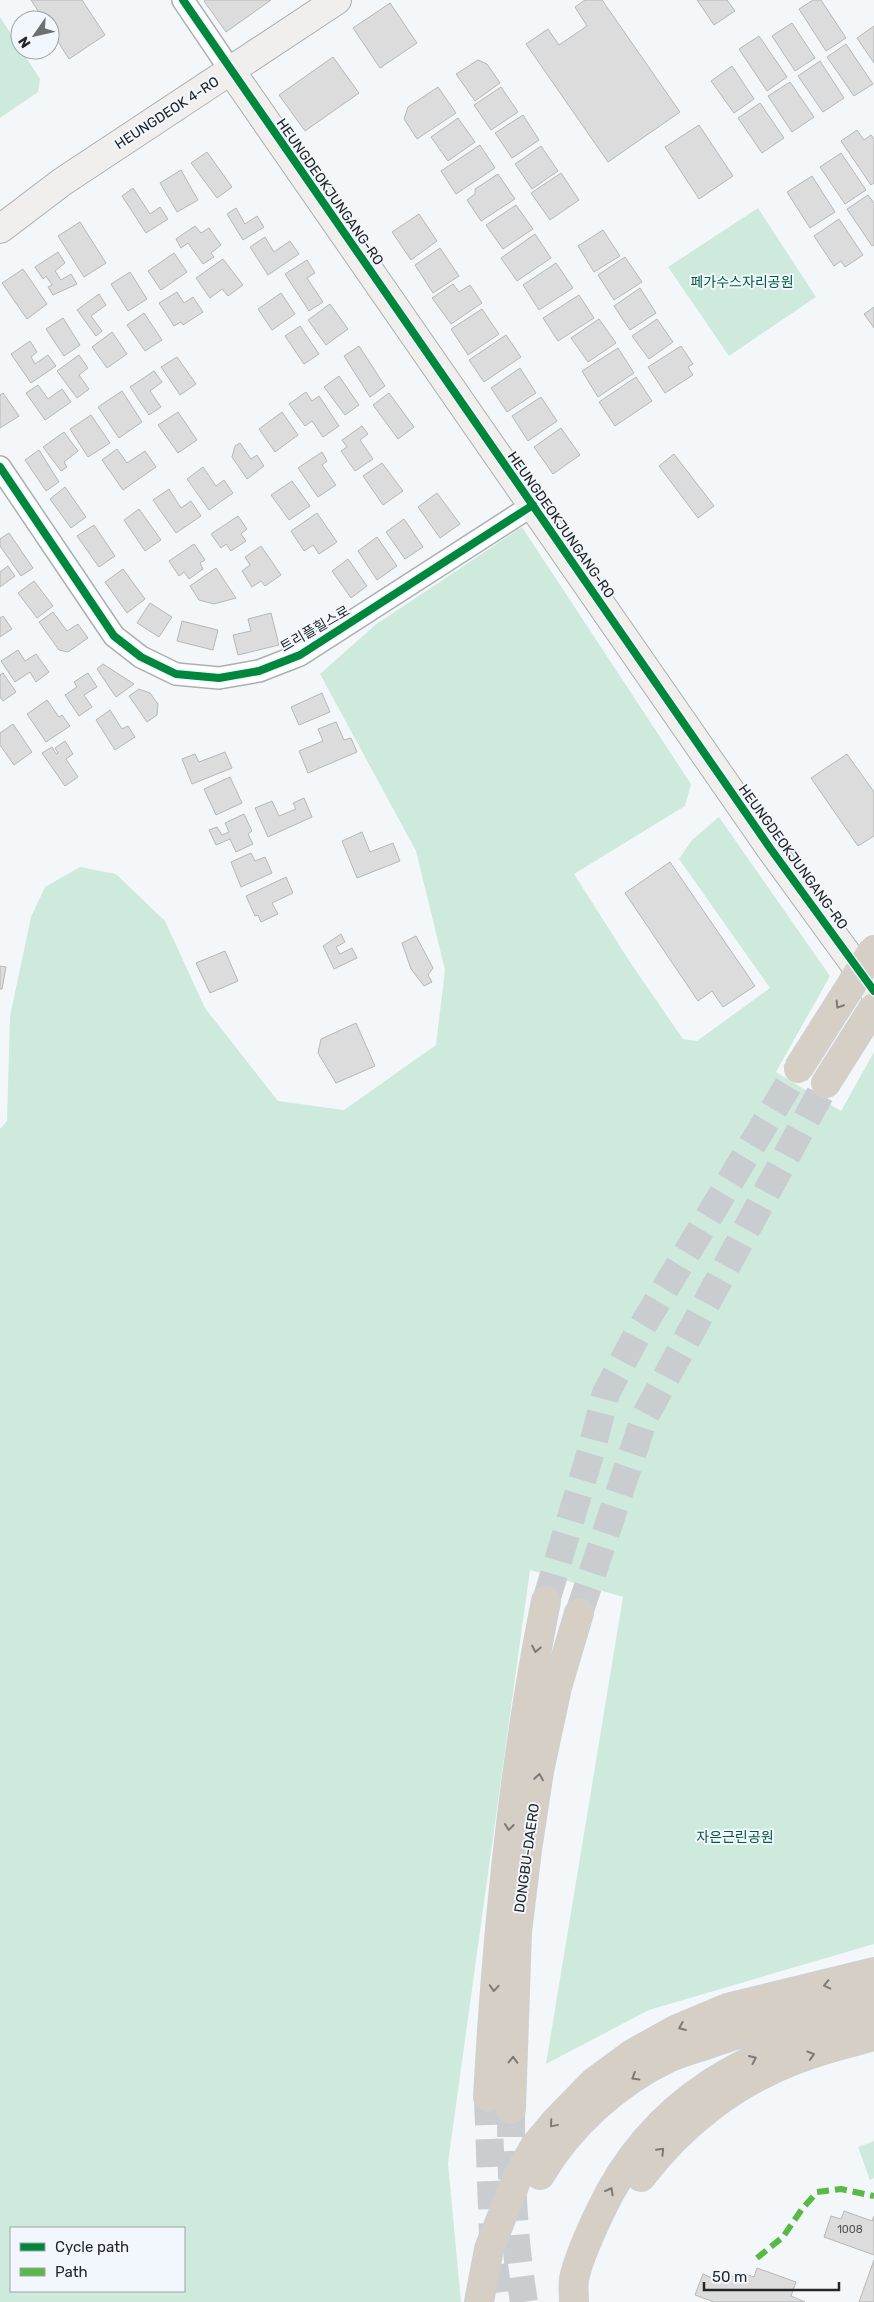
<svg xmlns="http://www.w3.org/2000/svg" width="874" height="2302" font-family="Rubik,'Noto Sans KR',sans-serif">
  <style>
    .green { fill: #ceeadd; fill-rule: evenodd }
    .building { fill: #dbdcdb; stroke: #b7b7b7 }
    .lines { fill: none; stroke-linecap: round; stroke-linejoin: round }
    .highway-tunnel { stroke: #cacdcf; stroke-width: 28; stroke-dasharray: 28 14; stroke-linecap: butt }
    .street-casing { stroke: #acafb1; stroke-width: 24 }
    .secondary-casing { stroke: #acafb1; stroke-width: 30 }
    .highway-casing { stroke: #cfd0d2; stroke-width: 30 }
    .street { stroke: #fdfefe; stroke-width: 21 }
    .secondary { stroke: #f1efed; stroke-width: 28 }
    .highway { stroke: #d5cfc6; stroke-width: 28 }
    .highway-bridge-casing { stroke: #cfd0d2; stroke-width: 30; stroke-linecap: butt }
    .highway-bridge { stroke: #d5cfc6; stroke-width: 28 }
    .quiet { stroke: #58b947; stroke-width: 6; stroke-dasharray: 12 6; stroke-linecap: butt }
    .cycleway-casing { stroke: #f1f7fc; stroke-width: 11 }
    .cycleway { stroke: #00873e; stroke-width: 8 }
    .oneway { stroke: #7c7a77 }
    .labels { text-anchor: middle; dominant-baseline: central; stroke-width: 4; stroke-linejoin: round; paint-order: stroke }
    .number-label { font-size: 11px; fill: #525455 }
    .street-label { font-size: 14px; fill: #242628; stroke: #f1f7fc }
    .park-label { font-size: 14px; fill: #005d3d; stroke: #f1f7fc }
  </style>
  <rect width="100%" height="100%" fill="#f4f7f9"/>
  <path class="green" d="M0,17L40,79L38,92L0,118Z
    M758,208L816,297L729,356L668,267Z
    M522,527L691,784L685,806L574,874L630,962L683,1039L697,1041L770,988L679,859L692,840L719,817L830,976L776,1072L841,1111L874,1052V1944L649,2010L546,2064L623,1597L530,1570L448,2163L461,2302H0V1129L7,1121L10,1016L31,917L45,887L80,867L116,874L165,921L205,1008L278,1101L344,1110L436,1045L445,970L416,851L320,674L375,625ZM184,2228V2291H11V2228Z
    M874,2141V2178L870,2180L858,2147Z"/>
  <path class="building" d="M31,0H82L105,35L69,59L50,29V20H44Z
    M205,0H271L226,32L204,1Z
    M585,0H602L680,112L608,162L526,44L548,29L559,45L587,26L575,7Z
    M697,0H727L735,11L714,25Z
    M813,0H821L846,38L826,51L799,9Z
    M390,3L417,43L380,68L353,28Z
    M792,23L815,58L795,71L772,36Z
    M874,26V63L857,38Z
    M759,36L787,77L767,91L739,49Z
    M846,44L873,84L854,96L827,57Z
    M333,57L359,93L305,131L279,95Z
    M478,60L487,64L500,83L475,101L456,74Z
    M820,61L844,98L823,112L798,76Z
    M732,66L754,99L734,113L711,81Z
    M790,82L814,117L792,132L768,96Z
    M438,87L456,113L417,139L404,119L408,107Z
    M501,87L518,112L491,130L474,105Z
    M760,103L784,138L762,153L738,118Z
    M523,115L539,140L512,158L495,133Z
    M458,118L475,142L448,161L431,137Z
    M699,125L733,176L699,199L665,147Z
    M857,130L864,140L871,135L874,139V183L871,185L841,141Z
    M480,145L495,168L456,194L441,171Z
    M541,146L558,171L532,189L515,164Z
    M207,152L232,187L217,198L191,163Z
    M841,153L866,190L845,204L820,167Z
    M181,170L198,200L177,212L160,183Z
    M561,173L579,200L550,220L531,193Z
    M498,174L515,199L481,221L467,200L475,194V189Z
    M812,176L835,212L810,228L787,192Z
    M133,188L150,214L160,207L168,219L146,233L122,196Z
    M868,195L874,203V245L872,246L847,209Z
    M516,205L533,229L503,249L486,225Z
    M236,208L245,224L257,216L264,227L243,240L227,214Z
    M419,214L437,241L411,260L392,232Z
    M839,219L863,255L845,267L841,261L834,266L814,236Z
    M80,222L106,263L84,277L58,236Z
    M195,226L201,233L209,228L221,245L211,253L214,257L203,264L188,243L181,248L176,239Z
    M603,230L620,256L594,272L578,246Z
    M535,234L551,258L517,281L501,258Z
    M265,237L274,252L290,241L299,254L268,275L250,247Z
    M440,248L459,276L433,293L415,265Z
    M58,252L65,263L55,271L61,280L71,274L77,284L53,295L48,287L52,285L46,276L43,279L35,267Z
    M174,253L187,272L161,290L148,271Z
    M625,257L642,282L614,300L598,275Z
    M223,259L243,285L228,296L222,289L210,298L196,278Z
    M307,260L315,273L307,278L323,302L309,311L285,274Z
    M556,263L573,288L539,310L523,285Z
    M23,269L47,304L27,319L2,283Z
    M130,272L147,299L128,311L111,284Z
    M453,284L459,292L470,285L482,303L451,324L432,298Z
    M640,288L656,313L630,330L614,306Z
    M177,292L184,303L193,297L203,312L183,325L181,322L174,326L159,303Z
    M281,293L295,314L272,330L258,309Z
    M99,294L106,305L91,316L102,331L96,336L77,310Z
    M579,295L594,318L558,341L543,318Z
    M330,304L348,329L326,345L308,320Z
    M874,307V328L864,314Z
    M482,309L499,334L468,355L451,329Z
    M144,313L162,340L145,351L127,325Z
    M63,318L80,345L64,356L46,329Z
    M599,319L616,343L588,362L571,338Z
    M657,319L673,342L649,359L632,336Z
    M300,326L319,354L304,364L285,336Z
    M112,332L127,354L107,368L92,347Z
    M506,335L521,357L484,382L469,360Z
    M30,341L37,352L31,357L35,364L48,355L56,366L31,383L11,354Z
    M359,346L385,386L370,397L344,356Z
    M681,346L693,364L688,367L693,375L665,393L648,367Z
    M618,348L634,373L598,397L582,371Z
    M79,355L88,368L79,375L89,389L77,398L57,371Z
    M177,357L196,384L180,395L161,367Z
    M520,368L536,393L507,412L491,388Z
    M154,371L162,382L150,391L161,407L149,415L130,387Z
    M339,376L359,405L345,415L324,387Z
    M636,377L652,401L615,426L599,402Z
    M38,385L48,399L62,389L71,402L45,420L26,393Z
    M122,391L142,422L119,438L98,407Z
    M306,392L312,401L319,396L339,426L323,437L312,421L305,426L289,404Z
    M3,393L19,416L0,428V395Z
    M389,393L414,427L398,439L373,405Z
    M541,397L557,421L528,441L512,416Z
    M178,412L197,440L178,453L158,425Z
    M282,412L298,435L275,452L259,429Z
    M91,415L110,443L88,457L70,429Z
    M362,426L368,434L360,440L373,459L355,471L341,451L347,447L342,440Z
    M561,428L580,455L553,474L534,447Z
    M64,432L78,451L64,462L67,467L61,471L43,447Z
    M240,443L251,459L257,455L264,466L247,479L232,457L235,446Z
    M117,449L127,463L145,451L156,467L123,490L102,460Z
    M39,450L59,482L46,491L25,460Z
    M322,452L327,461L322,465L336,485L318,497L298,468Z
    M674,454L714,506L698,518L659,466Z
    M382,463L403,491L383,505L363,476Z
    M203,467L216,486L224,480L233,493L209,510L187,479Z
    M292,481L310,506L289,520L271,495Z
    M65,487L86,517L71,528L50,499Z
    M169,489L181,508L191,501L201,516L176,533L153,500Z
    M437,493L460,524L440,538L418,507Z
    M139,509L161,540L145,551L124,520Z
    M317,513L337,542L319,554L313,545L304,551L291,531Z
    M238,516L247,529L241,534L246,541L231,551L226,544L221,548L211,534Z
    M404,519L423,547L405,559L386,532Z
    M94,525L115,556L99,567L77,536Z
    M9,533L33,568L21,576L0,546V539Z
    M377,537L397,566L377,580L358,551Z
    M194,544L205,560L200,563L203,569L189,579L184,572L179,576L169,561Z
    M261,546L281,575L265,586L261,581L252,587L242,571L250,565L245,557Z
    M348,559L367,586L351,598L332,571Z
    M8,566L15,576L0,587V572Z
    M216,568L236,598L214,604L199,600L190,586Z
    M123,569L145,599L127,613L105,582Z
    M34,581L53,606L37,618L18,593Z
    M150,603L172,617L159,637L137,623Z
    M53,612L67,631L78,624L88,638L68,652L59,650L39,622Z
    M271,613L279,645L238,655L233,635L251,631L248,619Z
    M3,616L12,629L0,637V618Z
    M182,621L218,630L213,650L177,641Z
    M18,650L25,661L36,654L49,672L36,682L30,672L15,682L1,661Z
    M103,664L134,684L116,697L97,669Z
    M3,673L16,692L3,701L0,697V675Z
    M88,673L97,687L84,695L92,707L79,716L65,695L77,687L74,682Z
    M139,689L150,693L158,704L157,715L147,722L129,696Z
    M322,693L330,712L299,725L291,707Z
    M47,700L59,717L62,715L70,726L46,742L27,714Z
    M110,710L122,729L128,726L135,737L115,750L96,720Z
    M336,722L344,740L351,738L357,752L308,773L299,751L323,741L318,729Z
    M13,724L32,752L14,765L0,745V733Z
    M65,741L73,754L66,759L78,777L65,786L42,753L52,747L56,754L58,753L55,748Z
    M225,752L232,768L192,784L182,759L195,754L199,762Z
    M847,754L874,792V836L858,846L811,778Z
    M230,777L242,803L216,815L204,789Z
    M304,798L312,817L268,837L255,808L272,801L279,816L296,809L293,803Z
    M244,814L252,831L248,834L253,844L236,852L230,839L216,845L209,830L217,827L222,835L229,832L225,823Z
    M362,832L370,852L393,843L400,861L357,878L342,841Z
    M251,853L255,861L265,857L272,873L241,887L231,862Z
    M670,862L755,986L723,1007L712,991L698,1001L625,893Z
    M286,877L293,893L272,903L278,914L261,922L258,915L255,916L246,896Z
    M341,934L345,942L336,947L340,954L352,948L357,958L334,969L323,946Z
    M416,936L433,968L428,975L432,982L424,986L411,969L402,943Z
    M225,951L238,981L210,993L196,963Z
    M0,966L6,967L2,989H0Z
    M356,1023L375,1066L336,1083L318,1053L321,1039Z
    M844,2211L872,2221L874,2216V2255L824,2237L831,2216L841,2219Z
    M874,2260V2302H859Z
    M757,2268L796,2282L791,2296L805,2302H714L695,2295L703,2274L712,2278L715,2270L743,2280L745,2274L754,2277Z"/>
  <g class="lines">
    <path class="highway-tunnel" d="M546,1601L592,1448L606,1393L637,1335L798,1069
      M579,1613L645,1416L826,1083
      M488,2097L494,2264L499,2302
      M511,2109C511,2174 513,2238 524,2302"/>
    <defs>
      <path id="street" d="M183,0L231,71
        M0,467L114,636L141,657L176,674L219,678L259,671L300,655L533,505"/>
      <path id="secondary" d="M231,71L770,848L874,991
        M0,229L62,182L337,0"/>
      <path id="highway" d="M826,1083L874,1007
        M488,2097C497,1930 513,1765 546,1601
        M511,2109L517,1932L527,1850L539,1771L557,1687L579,1613
        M540,2175C569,2126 616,2083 668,2058C681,2052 697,2048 711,2043C763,2025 815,2010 869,1997
        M641,2177C681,2124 735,2082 797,2059C822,2049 849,2043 874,2036
        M479,2302L489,2249L518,2176L535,2146L556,2121L594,2082L632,2054L675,2030L727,2008L874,1972
        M574,2302C574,2295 573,2286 574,2279C578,2259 591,2231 600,2212C654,2096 751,2050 869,2018"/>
    </defs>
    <use href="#street" class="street-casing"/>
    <use href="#secondary" class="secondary-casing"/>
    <use href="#highway" class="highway-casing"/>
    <use href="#street" class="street"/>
    <use href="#secondary" class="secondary"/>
    <use href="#highway" class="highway"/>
    <defs>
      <path id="highway-bridge" d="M798,1069L874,949"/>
    </defs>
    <use href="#highway-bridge" class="highway-bridge-casing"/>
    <use href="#highway-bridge" class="highway-bridge"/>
    <path class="quiet" d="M757,2258L783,2237L802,2209L817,2192L841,2189L874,2196"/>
    <defs>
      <path id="cycleway" d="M183,0L770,848L874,991
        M0,467L114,636L141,657L176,674L219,678L259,671L300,655L533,505"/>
    </defs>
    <use href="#cycleway" class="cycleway-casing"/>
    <use href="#cycleway" class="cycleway"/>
  </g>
  <defs><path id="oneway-chevron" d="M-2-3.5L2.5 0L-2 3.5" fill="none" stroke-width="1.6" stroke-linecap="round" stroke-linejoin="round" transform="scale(1.25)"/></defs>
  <g class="oneway">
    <use href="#oneway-chevron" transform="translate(839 1005) rotate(122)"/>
    <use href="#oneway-chevron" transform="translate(536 1649) rotate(101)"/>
    <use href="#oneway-chevron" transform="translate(539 1777) rotate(-81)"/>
    <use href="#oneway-chevron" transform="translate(509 1827) rotate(97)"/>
    <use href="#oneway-chevron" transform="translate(827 1985) rotate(167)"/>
    <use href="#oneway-chevron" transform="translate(494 1988) rotate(94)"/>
    <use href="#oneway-chevron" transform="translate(682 2027) rotate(157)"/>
    <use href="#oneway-chevron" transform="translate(811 2055) rotate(-17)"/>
    <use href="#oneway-chevron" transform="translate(753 2059) rotate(-24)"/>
    <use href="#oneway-chevron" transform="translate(513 2060) rotate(-89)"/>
    <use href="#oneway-chevron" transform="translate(635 2077) rotate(149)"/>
    <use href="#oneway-chevron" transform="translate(553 2124) rotate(130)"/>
    <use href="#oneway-chevron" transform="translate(661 2151) rotate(-46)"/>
    <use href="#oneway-chevron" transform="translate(610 2191) rotate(-61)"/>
  </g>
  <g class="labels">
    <g class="number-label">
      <text x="850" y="2229">1008</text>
    </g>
    <g class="street-label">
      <text transform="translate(167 113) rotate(-33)">HEUNGDEOK 4-RO</text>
      <text transform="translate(330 192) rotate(55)">HEUNGDEOKJUNGANG-RO</text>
      <text transform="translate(561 525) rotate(55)">HEUNGDEOKJUNGANG-RO</text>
      <text transform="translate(315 629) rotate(-30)">트리플힐스로</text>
      <text transform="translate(793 857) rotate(54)">HEUNGDEOKJUNGANG-RO</text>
      <text transform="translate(527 1858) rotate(-82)">DONGBU-DAERO</text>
    </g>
    <g class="park-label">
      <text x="742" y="282">페가수스자리공원</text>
      <text x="735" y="1837">자은근린공원</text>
    </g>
  </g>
  <rect x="10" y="2227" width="175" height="65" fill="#f1f7fc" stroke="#9fa3a7"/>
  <rect x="20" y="2243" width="25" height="8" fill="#00873e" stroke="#9fa3a7"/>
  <text x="55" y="2252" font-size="15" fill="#242628">Cycle path</text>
  <rect x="20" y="2268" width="25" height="8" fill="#58b947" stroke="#9fa3a7"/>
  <text x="55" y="2277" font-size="15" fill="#242628">Path</text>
  <g transform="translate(35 35) rotate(236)"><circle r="24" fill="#f1f7fc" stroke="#9fa3a7"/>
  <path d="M0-4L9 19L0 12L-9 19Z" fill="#6d6f71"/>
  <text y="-8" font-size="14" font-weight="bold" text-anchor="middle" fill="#242628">N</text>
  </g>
  <path d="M704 2282v8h135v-8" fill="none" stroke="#242628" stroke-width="2.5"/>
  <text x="712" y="2282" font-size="15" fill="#242628" stroke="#f1f7fc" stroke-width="4" paint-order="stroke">50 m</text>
</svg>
